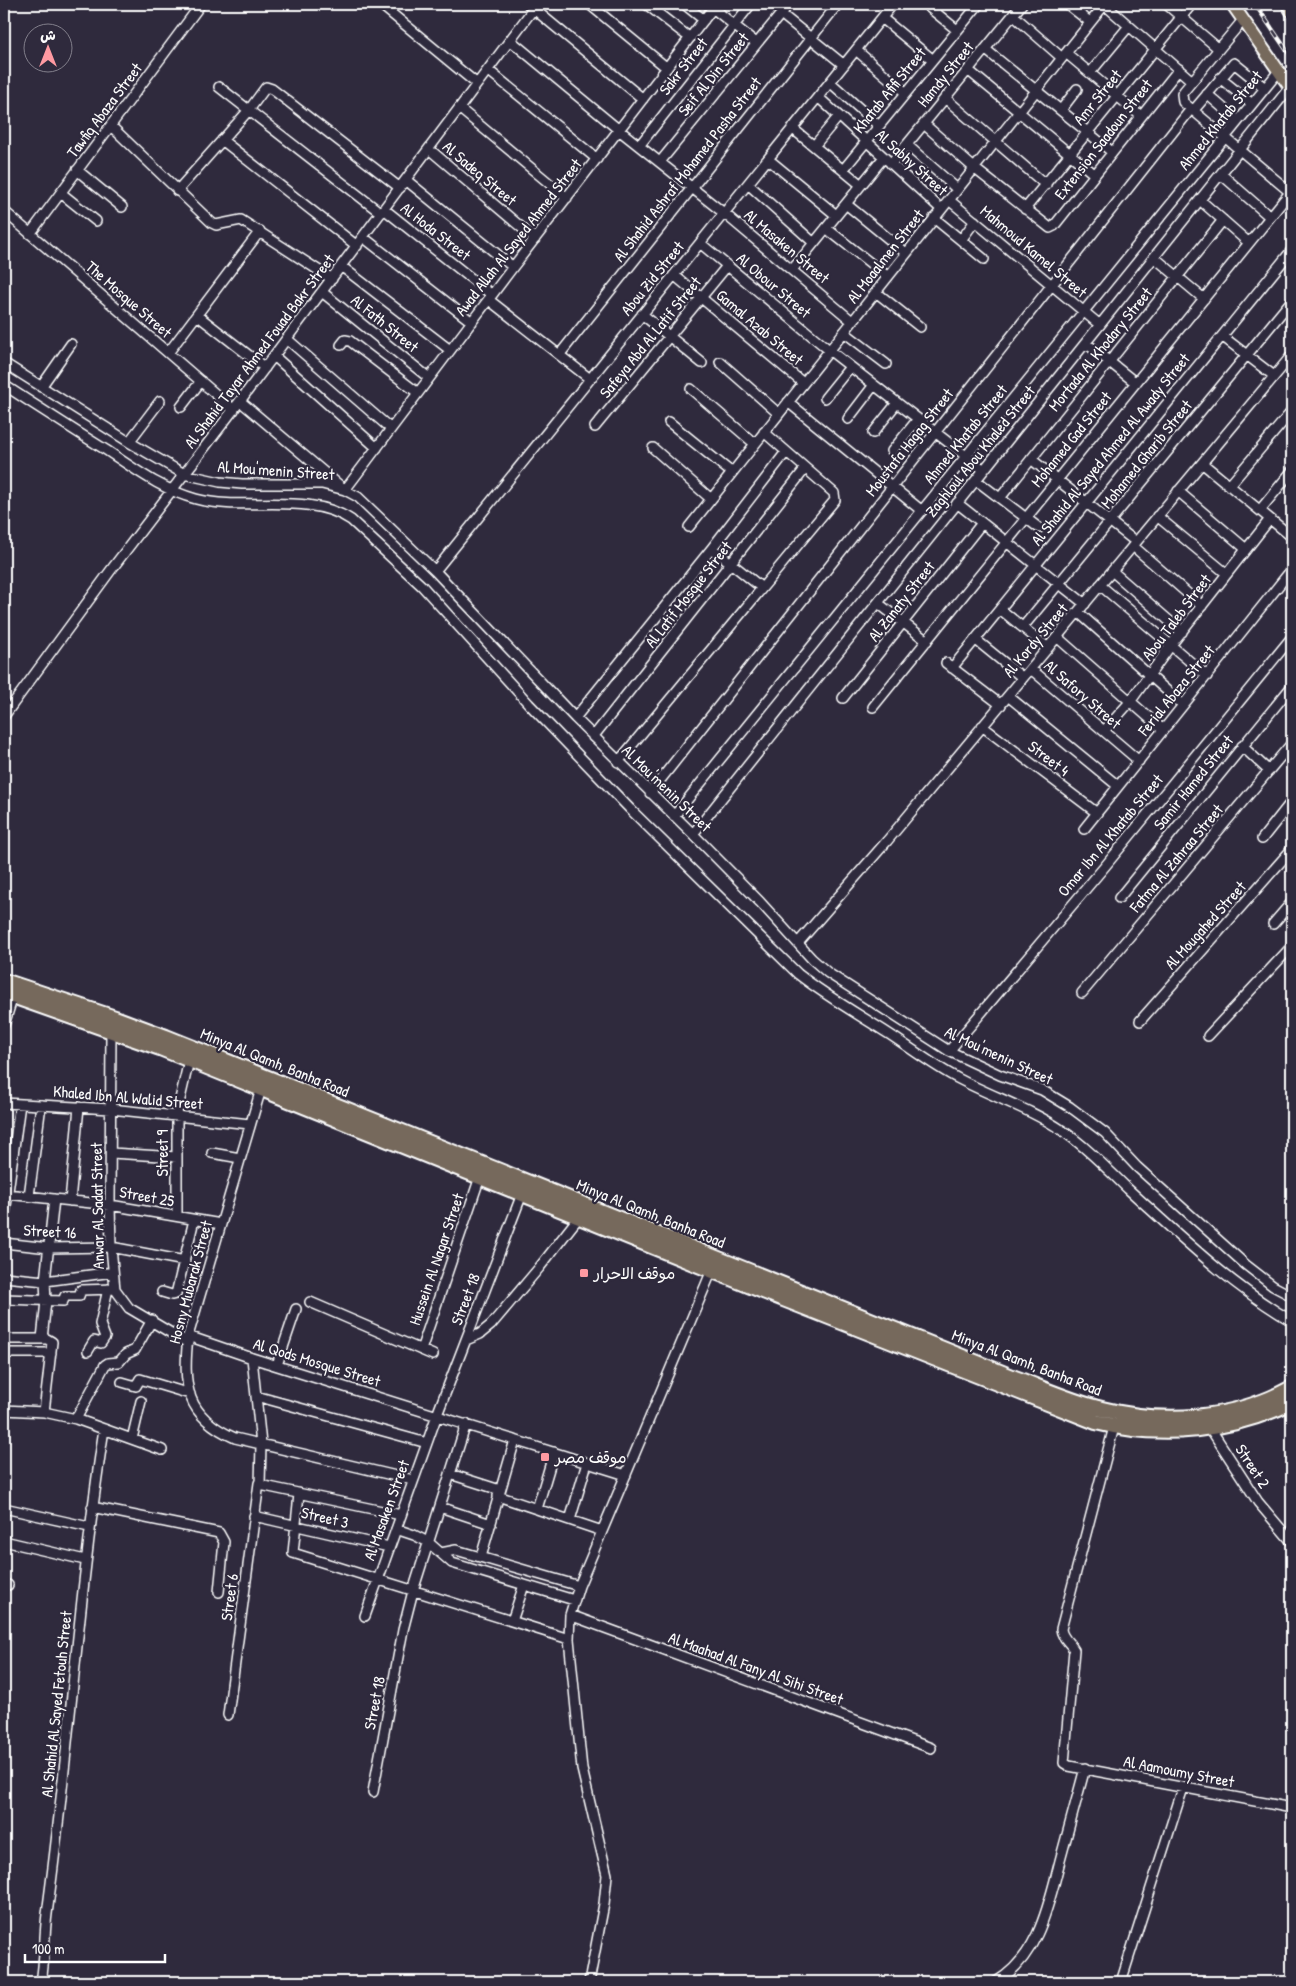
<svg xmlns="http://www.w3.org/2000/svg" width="1296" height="1986" font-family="'Patrick Hand','Playpen Sans Arabic',sans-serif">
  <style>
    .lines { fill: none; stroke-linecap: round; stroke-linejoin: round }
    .minor-casing { stroke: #fff; stroke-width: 12 }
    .major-casing { stroke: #fff; stroke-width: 15 }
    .highway-casing { stroke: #fff; stroke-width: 18 }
    .minor { stroke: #2f2a3d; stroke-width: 9 }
    .major { stroke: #76695c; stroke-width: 11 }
    .highway { stroke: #76695c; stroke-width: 14 }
    .rail-casing { stroke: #fff; stroke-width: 4.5 }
    .rail { stroke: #2f2a3d; stroke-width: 2.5; stroke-dasharray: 8; stroke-linecap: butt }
    .poi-dot { fill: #ff9aa2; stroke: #2f2a3d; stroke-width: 2 }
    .labels { text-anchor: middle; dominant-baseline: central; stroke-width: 4.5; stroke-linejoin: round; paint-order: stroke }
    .street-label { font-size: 16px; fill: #fff; stroke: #2f2a3d }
    .poi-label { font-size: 16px; fill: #fff; stroke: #2f2a3d; text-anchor: start }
  </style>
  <rect width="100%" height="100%" fill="#2f2a3d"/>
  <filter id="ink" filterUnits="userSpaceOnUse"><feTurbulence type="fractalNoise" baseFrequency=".02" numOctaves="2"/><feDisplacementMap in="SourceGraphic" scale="10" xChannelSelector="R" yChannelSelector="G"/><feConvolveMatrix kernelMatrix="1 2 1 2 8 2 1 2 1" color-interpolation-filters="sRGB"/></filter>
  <g filter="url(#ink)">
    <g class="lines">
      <defs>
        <path id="minor" d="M380,4L477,84
          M528,4L643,99
          M589,4L667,68
          M646,4L690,38
          M684,4L704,20
          M925,4L957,30
          M1067,4L1090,22
          M1104,4L1192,81
          M1166,4L1219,49
          M713,8L756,43
          M781,14L844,65
          M1013,15L1062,58
          M882,18L933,60
          M1243,20L1184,91L1182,94L1183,102L1290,192
          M510,40L619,130L725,214L852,321
          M985,49L1112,152
          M856,50L906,93
          M1066,53L1141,116
          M488,70L597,159
          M968,70L1094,174
          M1090,73L1129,26
          M1220,78L1252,104
          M830,82L879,126
          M219,87L381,213
          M1207,94L1238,121
          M818,97L941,209
          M945,98L1046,185
          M459,108L567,198
          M1061,110L1077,89
          M1193,111L1234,63L1265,88
          M924,124L974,168L1050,228L1054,226L1179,69
          M111,126L212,223L216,225L241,220L332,279
          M792,128L861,185
          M222,140L357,246
          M907,145L957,189
          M639,146L751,4
          M814,146L839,116
          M429,149L535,239
          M768,159L836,215
          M660,162L789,4
          M891,164L1022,4
          M77,170L122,207
          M843,170L979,4
          M1221,174L1270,217
          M406,180L513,267
          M748,184L814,243
          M177,191L249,110L266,87L272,89L400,188
          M61,193L96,221
          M949,200L1100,325
          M1200,200L1249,243
          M846,204L906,253
          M384,209L492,295
          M1025,209L1192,4
          M4,211L234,410
          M934,218L984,259
          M826,228L888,277
          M30,234L201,4
          M363,237L472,322
          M961,240L975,221
          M700,243L829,350L984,470
          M1154,257L1204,299
          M341,266L450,350
          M792,270L884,157
          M674,275L803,383
          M322,292L429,378
          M876,292L920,327
          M489,300L590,379
          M642,314L702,363
          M197,315L265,368
          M844,332L886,364
          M1222,336L1274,376
          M287,339L391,429
          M1086,343L1136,383
          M341,345L345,340L350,341L418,393
          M168,353L260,231
          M560,354L838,4
          M274,356L377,448
          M720,362L779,414
          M4,363L129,442L184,474L220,482L242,484H322L345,490L358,497L435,571L575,718L693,834L760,902L812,959L828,973L949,1051L1000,1075L1042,1090L1070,1107L1105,1133L1137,1167L1246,1265L1273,1286L1292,1296
          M4,385C38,407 72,429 106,450C135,469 162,490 196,499C245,512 309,491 351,520L422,586L529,704L630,809L798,974C826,996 858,1014 889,1034C912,1049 934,1066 959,1079C993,1097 1031,1109 1063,1131C1088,1148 1107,1169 1128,1189C1180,1236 1231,1286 1292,1321
          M41,387L71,344
          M691,389L755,444
          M825,398L850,367
          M240,401L345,490L513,267L716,4
          M788,402L922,511
          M181,407L201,381
          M848,419L874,385
          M669,422L732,473
          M595,427L727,266
          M873,433L897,403
          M129,442L160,401
          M653,448L711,499
          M892,451L918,419
          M1031,459L1136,542
          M1202,463L1292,537
          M976,480L1039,528
          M1229,486L1292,411
          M1178,491L1246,549
          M1000,498L1223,220
          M957,503L1085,604
          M1260,510L1292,471
          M1157,516L1227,574
          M689,527L1105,4
          M1133,546L1202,606
          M712,548L762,588
          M435,571L893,4
          M1112,571L1182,632
          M1100,585L1207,676
          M878,603L927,641
          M1000,609L1048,648
          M1078,612L1183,705
          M1023,627L1292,300
          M1057,637L1163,730
          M975,639L1023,678
          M946,663L1001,705
          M952,668L1292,250
          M1031,669L1139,761
          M1008,696L1118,786
          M843,698L982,523
          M873,707L1292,190
          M4,716L111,570L240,401L537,4
          M575,718L712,548L786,452
          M982,726L1097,813
          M1104,731L1130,702L1171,645L1270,519
          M593,737L805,469
          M1242,746L1269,771
          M618,762L835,500L834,493L764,432
          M650,793L1191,109
          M674,816L1279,71
          M1084,829L1292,569
          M693,834L1290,87
          M1262,839L1292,801
          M1119,898L1292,686
          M1273,924L1292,902
          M798,943L887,841L1292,355
          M1082,993L1292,743
          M1140,1021L1292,849
          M4,1025L13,996
          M111,1030L110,1205L111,1247L115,1289L129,1308L188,1343
          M1208,1036L1292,946
          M949,1051L1106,865L1292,637
          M261,1089L188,1336C183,1386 185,1416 235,1438L413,1480
          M4,1103L111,1109L250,1124
          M111,1153L177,1157
          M212,1153L240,1158
          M7,1194L110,1205L221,1224
          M29,1196L41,1105
          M70,1201L79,1107
          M177,1216V1112L189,1060
          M4,1221L20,1104
          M4,1243L49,1248L111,1247L185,1261
          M4,1277L45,1281L113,1272
          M162,1292L172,1295L176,1294L194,1220
          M4,1299L63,1301L65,1296H79L81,1290L115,1289
          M310,1302L433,1355
          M188,1336L252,1358L626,1475
          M4,1339H47L52,1342L44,1412
          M42,1339L46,1301L45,1281L54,1199
          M466,1340L480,1334L491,1325L539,1268L579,1217
          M421,1350L480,1177
          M88,1351L94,1341L101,1343L105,1337L100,1324L108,1289
          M4,1353H51
          M252,1358L261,1444L260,1485L401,1515
          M277,1365L296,1309
          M122,1382L136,1386L140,1379L190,1394
          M256,1396L427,1443
          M4,1410L44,1412L76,1419L162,1450
          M76,1419L105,1365L108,1363L119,1362L126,1354L135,1350L152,1320
          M1114,1427L1061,1629C1062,1639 1070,1642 1074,1650L1064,1763L1069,1766L1292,1808
          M1210,1428L1258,1502L1292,1542
          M132,1439L141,1401
          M450,1474L500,1490
          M299,1494L293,1553L569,1639
          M498,1496L602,1531
          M92,1507L219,1533L224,1542L219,1592
          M440,1507L491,1524
          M4,1508L89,1527
          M537,1509L554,1452
          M254,1516L389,1547
          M570,1520L587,1463
          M396,1529L414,1535L428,1542L452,1563L574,1600
          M4,1541L85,1560
          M441,1553L456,1550L579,1586
          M481,1557L515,1440
          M4,1584L8,1585
          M570,1615L931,1748
          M365,1616L437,1415L522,1194
          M512,1621L524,1585
          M228,1715L259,1483
          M373,1792L403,1630L413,1591L466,1424
          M41,1982C45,1960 44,1937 47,1914C69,1753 79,1590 104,1429
          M589,1982L604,1904L607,1875L582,1769L569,1639L570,1615L579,1586L712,1270
          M996,1982C1040,1956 1049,1902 1061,1857C1069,1827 1077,1798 1085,1768
          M1121,1982L1183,1788"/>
        <path id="major" d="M1232,4L1292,90
          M1287,4L1292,12"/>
        <path id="highway" d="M4,981L115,1018L166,1037L1015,1378C1044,1389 1072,1402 1102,1409C1165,1425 1234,1420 1292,1388
          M4,993L160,1048L763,1291L1096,1422C1162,1439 1231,1431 1292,1402"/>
      </defs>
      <use href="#minor" class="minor-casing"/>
      <use href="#major" class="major-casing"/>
      <use href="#highway" class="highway-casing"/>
      <use href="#minor" class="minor"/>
      <use href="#major" class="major"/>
      <use href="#highway" class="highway"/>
      <defs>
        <path id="rail" d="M1255,4L1292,58"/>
      </defs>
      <use href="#rail" class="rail-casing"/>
      <use href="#rail" class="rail"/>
    </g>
  </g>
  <g class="poi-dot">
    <rect x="579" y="1268" width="10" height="10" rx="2.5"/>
    <rect x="540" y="1452" width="10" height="10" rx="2.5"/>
  </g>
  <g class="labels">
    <g class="street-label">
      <text transform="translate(683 66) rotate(-52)">Sakr Street</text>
      <text transform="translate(713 74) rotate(-51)">Seif Al Din Street</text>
      <text transform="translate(945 74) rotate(-51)">Hamdy Street</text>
      <text transform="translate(889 90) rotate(-51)">Khatab Afifi Street</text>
      <text transform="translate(1097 97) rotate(-51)">Amr Street</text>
      <text transform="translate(104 110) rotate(-53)">Tawfiq Abaza Street</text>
      <text transform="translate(1220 120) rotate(-51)">Ahmed Khatab Street</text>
      <text transform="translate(1103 139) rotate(-52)">Extension Saadoun Street</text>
      <text transform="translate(912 162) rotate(42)">Al Sabhy Street</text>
      <text transform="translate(687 169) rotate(-52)">Al Shahid Ashraf Mohamed Pasha Street</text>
      <text transform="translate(480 173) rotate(40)">Al Sadeq Street</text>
      <text transform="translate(436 231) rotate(38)">Al Hoda Street</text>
      <text transform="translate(518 237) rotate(-52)">Awad Allah Al Sayed Ahmed Street</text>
      <text transform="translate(787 246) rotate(40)">Al Masaken Street</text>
      <text transform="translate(1034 251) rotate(40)">Mahmoud Kamel Street</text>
      <text transform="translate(885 256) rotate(-52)">Al Moaalmen Street</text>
      <text transform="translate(652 278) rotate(-51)">Abou Zid Street</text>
      <text transform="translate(774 285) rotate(40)">Al Obour Street</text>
      <text transform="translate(129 299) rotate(41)">The Mosque Street</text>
      <text transform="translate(385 323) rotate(39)">Al Fath Street</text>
      <text transform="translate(760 327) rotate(40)">Gamal Azab Street</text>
      <text transform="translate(650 337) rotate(-51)">Safeya Abd Al Latif Street</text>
      <text transform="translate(1100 349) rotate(-51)">Mortada Al Khodary Street</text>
      <text transform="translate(259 351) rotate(-53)">Al Shahid Tayar Ahmed Fouad Bakr Street</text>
      <text transform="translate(965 434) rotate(-51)">Ahmed Khatab Street</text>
      <text transform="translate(1071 439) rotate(-51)">Mohamed Gad Street</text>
      <text transform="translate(909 442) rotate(-52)">Moustafa Hagag Street</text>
      <text transform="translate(1110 449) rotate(-51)">Al Shahid Al Sayed Ahmed Al Awady Street</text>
      <text transform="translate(980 451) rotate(-51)">Zaghloul Abou Khaled Street</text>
      <text transform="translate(1146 454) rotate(-51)">Mohamed Gharib Street</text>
      <text transform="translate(276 470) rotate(4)">Al Mou'menin Street</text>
      <text transform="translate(688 594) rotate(-52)">Al Latif Mosque Street</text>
      <text transform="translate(901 601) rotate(-52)">Al Zanaty Street</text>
      <text transform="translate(1176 617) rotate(-53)">Abou Taleb Street</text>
      <text transform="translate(1035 640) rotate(-50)">Al Kordy Street</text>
      <text transform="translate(1176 690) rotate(-51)">Ferial Abaza Street</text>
      <text transform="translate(1083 694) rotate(41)">Al Safory Street</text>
      <text transform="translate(1049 758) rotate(37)">Street 4</text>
      <text transform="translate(1193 782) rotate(-51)">Samir Hamed Street</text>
      <text transform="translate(667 788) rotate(44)">Al Mou'menin Street</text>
      <text transform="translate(1110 835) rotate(-50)">Omar Ibn Al Khatab Street</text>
      <text transform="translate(1176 858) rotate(-50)">Fatma Al Zahraa Street</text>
      <text transform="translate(1205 925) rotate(-48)">Al Mougahed Street</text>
      <text transform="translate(999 1055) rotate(25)">Al Mou'menin Street</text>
      <text transform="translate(275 1062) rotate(22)">Minya Al Qamh, Banha Road</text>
      <text transform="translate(128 1097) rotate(5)">Khaled Ibn Al Walid Street</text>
      <text transform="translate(162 1153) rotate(-90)">Street 9</text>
      <text transform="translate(147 1196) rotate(10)">Street 25</text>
      <text transform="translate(97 1206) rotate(-91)">Anwar Al Sadat Street</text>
      <text transform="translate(651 1213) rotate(22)">Minya Al Qamh, Banha Road</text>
      <text transform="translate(50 1231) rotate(3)">Street 16</text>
      <text transform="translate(436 1259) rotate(-71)">Hussein Al Nagar Street</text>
      <text transform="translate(190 1282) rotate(-75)">Hosny Mubarak Street</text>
      <text transform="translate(465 1299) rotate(-69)">Street 18</text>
      <text transform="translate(317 1362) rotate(17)">Al Qods Mosque Street</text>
      <text transform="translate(1027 1362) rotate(21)">Minya Al Qamh, Banha Road</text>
      <text transform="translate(1253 1466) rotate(57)">Street 2</text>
      <text transform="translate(386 1510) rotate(-70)">Al Masaken Street</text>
      <text transform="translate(325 1517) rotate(13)">Street 3</text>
      <text transform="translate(229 1597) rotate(-82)">Street 6</text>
      <text transform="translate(756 1668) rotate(20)">Al Maahad Al Fany Al Sihi Street</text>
      <text transform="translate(374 1703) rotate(-79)">Street 18</text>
      <text transform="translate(56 1704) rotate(-84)">Al Shahid Al Sayed Fetouh Street</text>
      <text transform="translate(1179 1771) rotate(11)">Al Aamoumy Street</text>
    </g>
    <g class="poi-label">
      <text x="594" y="1273">موقف الاحرار</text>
      <text x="555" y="1457">موقف مصر</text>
    </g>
  </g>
  <rect width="1296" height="1986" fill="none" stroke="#2f2a3d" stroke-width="20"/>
  <rect x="10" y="10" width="1276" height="1966" fill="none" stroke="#fff" stroke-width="2" filter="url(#ink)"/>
  <g transform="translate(48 48)"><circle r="24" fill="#2f2a3d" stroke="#827f8b"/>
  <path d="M0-4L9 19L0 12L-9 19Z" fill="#ff9aa2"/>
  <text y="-8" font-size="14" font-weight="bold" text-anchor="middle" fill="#ffffff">ش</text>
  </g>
  <path d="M25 1954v8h140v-8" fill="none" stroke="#ffffff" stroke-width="2.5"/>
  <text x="32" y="1954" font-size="15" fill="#ffffff" stroke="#2f2a3d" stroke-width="4" paint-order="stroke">100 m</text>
</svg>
